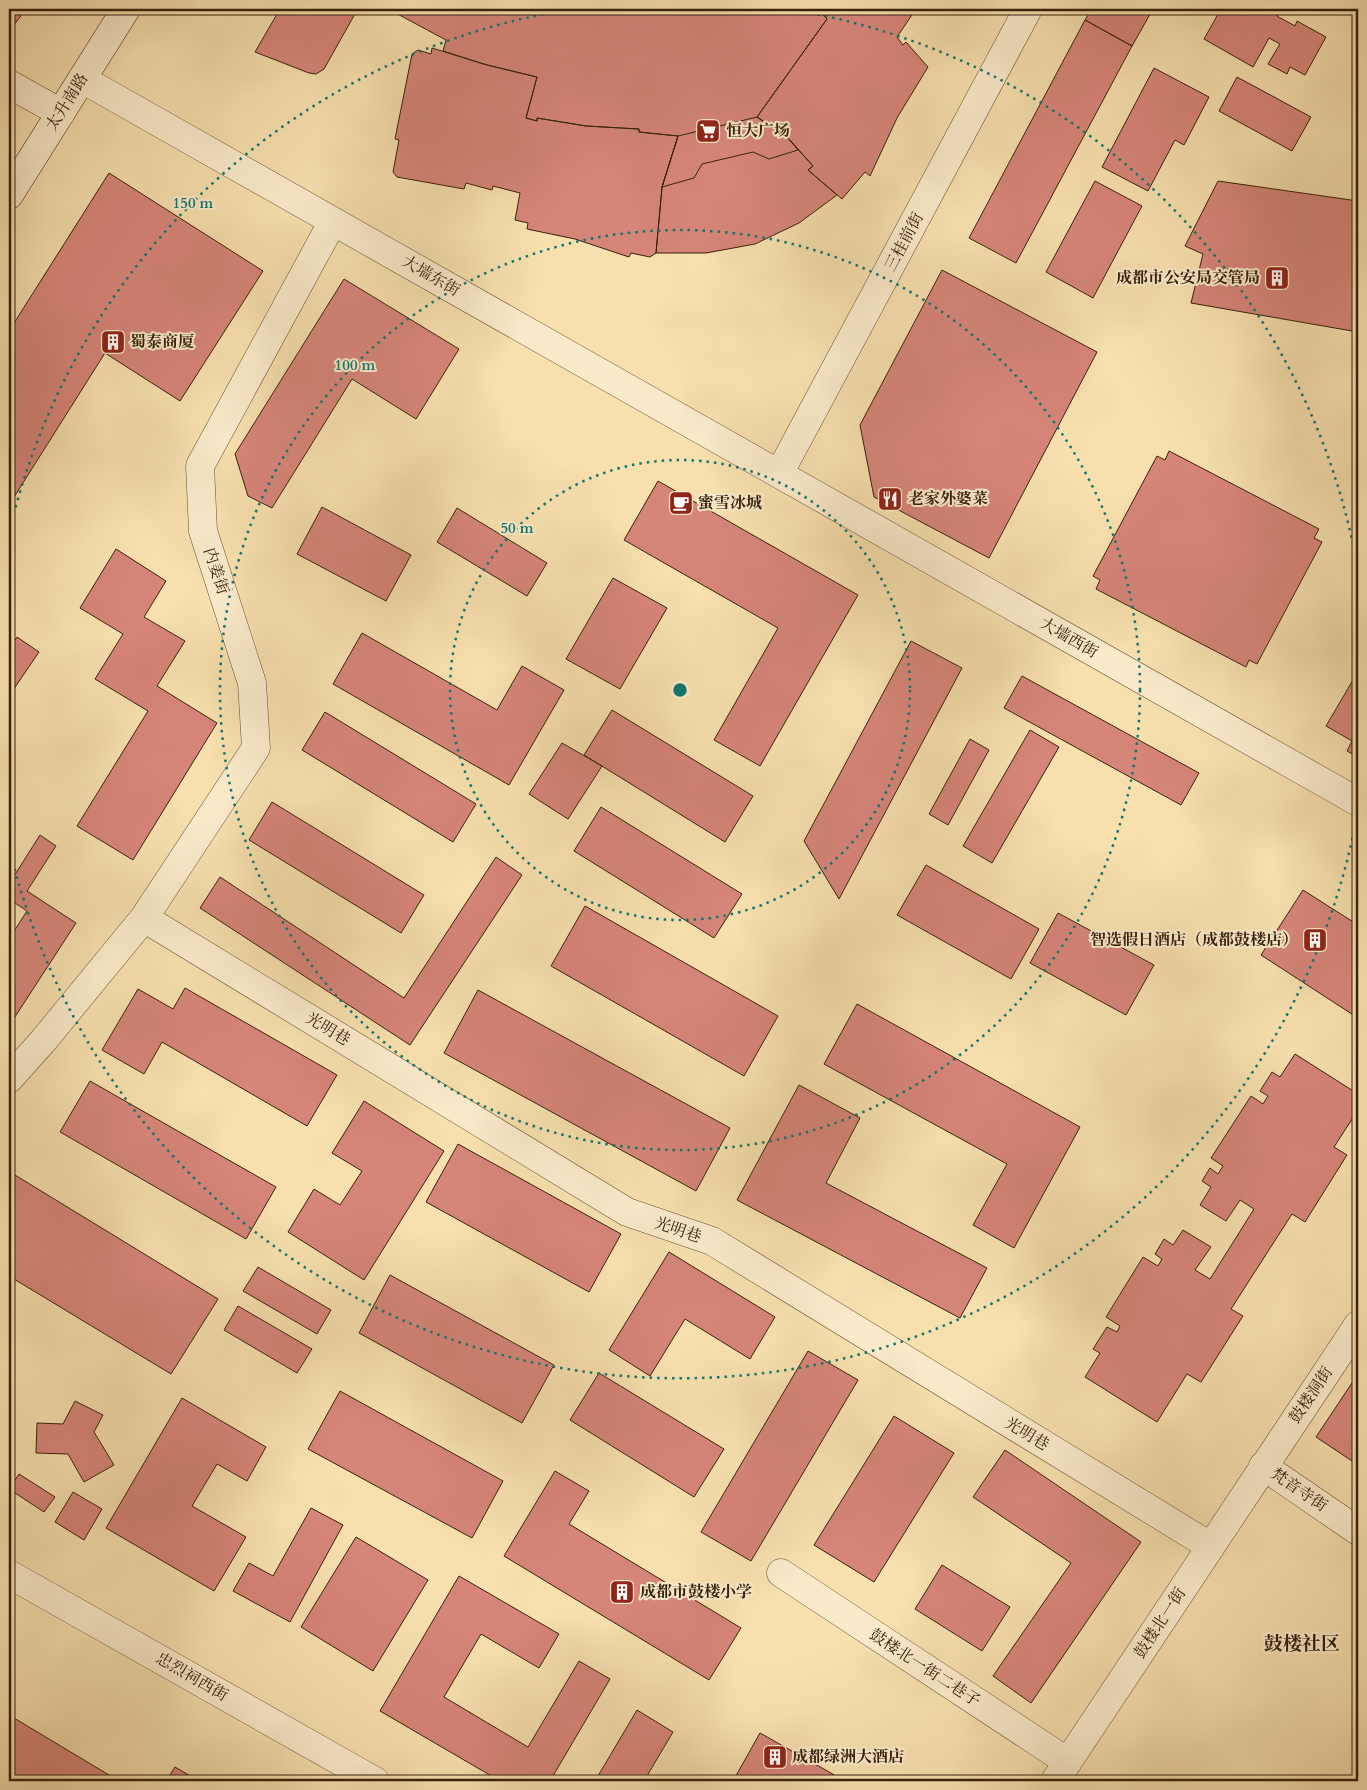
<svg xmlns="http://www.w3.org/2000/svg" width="1367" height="1790" font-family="Cardo,'Noto Serif SC',serif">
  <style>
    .building { fill: #d68579; stroke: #37210c }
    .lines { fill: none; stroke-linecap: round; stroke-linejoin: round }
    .minor-casing { stroke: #675034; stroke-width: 29 }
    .tertiary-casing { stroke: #675034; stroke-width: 29 }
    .secondary-casing { stroke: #37210c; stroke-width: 29 }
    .minor { stroke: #faeaca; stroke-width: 28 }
    .tertiary { stroke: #faeaca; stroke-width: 28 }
    .secondary { stroke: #faeaca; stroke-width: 28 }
    .ring { fill: none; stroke: #0f766e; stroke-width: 2.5; stroke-dasharray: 2.5 5 }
    .labels { text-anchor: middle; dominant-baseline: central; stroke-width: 4; stroke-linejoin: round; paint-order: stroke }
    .street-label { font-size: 16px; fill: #37210c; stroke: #faeaca }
    .poi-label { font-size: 16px; font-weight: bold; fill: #37210c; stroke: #faeaca; text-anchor: start }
    .quarter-label { font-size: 19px; font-weight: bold; fill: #37210c; stroke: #faeaca }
    .centre { fill: #0f766e; stroke: #faeaca; stroke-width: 2.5 }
    .ring-label { font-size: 15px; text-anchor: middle; font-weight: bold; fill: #0f766e; stroke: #faeaca; stroke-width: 4; stroke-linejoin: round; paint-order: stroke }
  </style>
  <rect width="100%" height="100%" fill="#f7dfae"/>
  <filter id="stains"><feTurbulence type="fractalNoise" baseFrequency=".004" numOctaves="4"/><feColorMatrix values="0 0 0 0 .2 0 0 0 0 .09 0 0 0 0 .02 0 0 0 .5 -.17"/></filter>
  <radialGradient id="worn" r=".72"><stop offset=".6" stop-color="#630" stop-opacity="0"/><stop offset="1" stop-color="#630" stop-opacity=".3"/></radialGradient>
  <path class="building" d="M9,9H26L14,25L9,22Z
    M280,9H367L356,12L324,69L316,74L309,73L255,52Z
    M375,9H818L827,19L757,117L788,138L813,166L808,170L837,195L799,223L755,244L706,253H656L662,187L678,136L639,132V129L586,126L537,118V121L526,118L537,77L487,65L443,51L446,40L390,10Z
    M818,9H916L897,37L903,45L906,42L928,67L897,118L870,176L865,172L842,199L808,170L813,166L788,138L757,117L827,19Z
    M1092,9H1153L1132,46L1085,20Z
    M1221,9H1281L1277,16L1295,26L1297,21L1326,37L1305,75L1290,67L1287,74L1268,64L1280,44L1269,38L1253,67L1204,39Z
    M1085,20L1132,46L1016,263L969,238Z
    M432,48L487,65L537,77L526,118L537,121V118L586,126L639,129V132L678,136L662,187L656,253L650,257L631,253L629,257L575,239L527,229L528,223L515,220L520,193L493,186L492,190L466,183L464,189L397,177L393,172L399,140L395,139L412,54L418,50L431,54Z
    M1154,68L1209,97L1184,145L1175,140L1148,191L1102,167Z
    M1237,77L1311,117L1292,151L1219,111Z
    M757,117L788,138L798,150L769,159L753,152L702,164L694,178L662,187L678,136Z
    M109,173L263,271L180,401L105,353L9,505V331Z
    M1095,181L1142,206L1093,298L1046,272Z
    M1218,181L1358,201V332L1191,303L1203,254L1185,246Z
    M942,270L1097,352L989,558L874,497L860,425Z
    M344,279L459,349L416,419L352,379L272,508L248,496L235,454Z
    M1169,451L1319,529L1314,538L1322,542L1257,664L1249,660L1246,667L1096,589L1100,580L1093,576L1157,456L1165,460Z
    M658,481L858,595L760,766L714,740L778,628L624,540Z
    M322,507L411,555L386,601L297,554Z
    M457,508L547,563L527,596L437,542Z
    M116,549L166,581L144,617L185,641L157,686L217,723L133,860L77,826L148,711L95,679L123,634L80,608Z
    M613,578L667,608L620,689L566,659Z
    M362,633L497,710L522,666L564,690L509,785L333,684Z
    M17,637L39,652L9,696V650Z
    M911,641L962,668L839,899L804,841Z
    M1022,676L1199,773L1181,805L1004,708Z
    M1353,680L1358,683V757L1347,751L1352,741L1326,726Z
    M612,710L753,796L725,842L584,755Z
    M325,712L476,804L453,842L302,750Z
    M1030,730L1059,747L992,863L963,846Z
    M970,739L989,750L948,825L929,814Z
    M562,743L602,766L568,819L529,794Z
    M272,802L424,895L401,933L249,840Z
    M601,807L742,894L714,938L574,851Z
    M40,835L56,846L27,891L76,923L9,1026V939L27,911L9,899V884Z
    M496,857L522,875L410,1045L200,908L220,877L404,998Z
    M926,865L1039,929L1011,979L897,915Z
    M1303,890L1358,925V1018L1261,955Z
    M585,906L778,1016L744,1076L551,966Z
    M1058,913L1154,965L1126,1015L1030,963Z
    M185,988L337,1075L307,1126L162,1042L144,1074L102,1050L138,989L173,1009Z
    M478,990L730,1128L696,1191L444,1053Z
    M857,1004L1080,1127L1014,1248L973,1225L1007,1164L824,1064Z
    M1295,1054L1358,1094V1110L1334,1147L1347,1155L1305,1222L1292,1214L1231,1309L1243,1316L1201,1382L1187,1374L1157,1422L1085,1377L1100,1353L1093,1349L1107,1327L1117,1332L1120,1326L1106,1317L1143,1257L1158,1266L1162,1259L1155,1254L1164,1239L1173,1245L1183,1230L1211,1247L1195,1270L1210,1279L1254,1209L1240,1200L1226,1221L1200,1205L1211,1187L1202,1181L1210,1168L1218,1174L1223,1166L1211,1158L1251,1096L1263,1104L1268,1096L1260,1091L1272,1072L1280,1077Z
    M90,1081L276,1187L246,1239L60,1132Z
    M799,1085L860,1118L826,1183L987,1268L960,1318L737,1200Z
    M364,1101L444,1151L364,1280L288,1232L314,1189L340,1205L362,1171L332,1153Z
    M458,1144L621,1234L589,1292L426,1202Z
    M10,1172L218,1299L171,1374L9,1276Z
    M669,1252L775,1317L750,1359L685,1319L650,1376L609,1350Z
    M258,1267L331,1310L317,1334L243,1291Z
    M390,1275L554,1365L522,1423L359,1333Z
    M238,1306L312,1349L297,1373L224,1330Z
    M808,1351L858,1380L751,1561L701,1532Z
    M599,1373L724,1449L694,1497L570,1420Z
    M1358,1374V1465L1316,1437Z
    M340,1391L503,1481L472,1538L308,1449Z
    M182,1398L266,1447L247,1481L217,1464L192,1506L246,1537L214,1591L106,1528Z
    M75,1401L103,1415L94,1432L114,1465L84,1482L68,1454L36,1453L37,1423L63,1424Z
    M894,1416L954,1453L874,1582L814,1545Z
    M1005,1450L1141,1542L1031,1703L993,1676L1071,1563L973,1497Z
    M555,1471L589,1491L569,1524L741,1628L709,1680L504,1556Z
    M19,1474L55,1497L44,1512L9,1489Z
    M73,1492L102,1509L84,1540L55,1522Z
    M311,1508L343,1525L290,1622L233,1591L249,1563L273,1576Z
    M356,1537L428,1580L373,1671L301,1627Z
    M942,1565L1010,1607L982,1651L915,1609Z
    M459,1576L559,1634L539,1668L481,1634L444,1697L528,1747L579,1661L610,1679L550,1781H500L380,1711Z
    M637,1710L673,1732L644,1781H595Z
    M9,1715L119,1781H16L18,1778L9,1773Z
    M760,1733L845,1781H733Z
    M175,1767L199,1781H166Z"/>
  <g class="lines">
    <defs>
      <path id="minor" d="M82,79L1358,802
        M9,84L61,113
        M779,474L1028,9
        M144,918L627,1212L712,1241L1210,1546
        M9,1079L43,1041L144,918L256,748L252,683L203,531L200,466L333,221
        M1263,1466L1358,1531
        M781,1573L1068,1762
        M1055,1781L1358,1325"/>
      <path id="tertiary" d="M9,1574L375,1781"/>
      <path id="secondary" d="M9,195L126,9"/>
    </defs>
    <use href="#minor" class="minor-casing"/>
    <use href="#tertiary" class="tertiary-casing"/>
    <use href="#secondary" class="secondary-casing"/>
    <use href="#minor" class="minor"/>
    <use href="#tertiary" class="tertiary"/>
    <use href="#secondary" class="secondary"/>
  </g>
  <g class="ring">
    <circle cx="680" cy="690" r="230"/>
    <circle cx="680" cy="690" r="460"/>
    <path d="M1357 816A689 689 0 0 1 10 851M10 529A689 689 0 0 1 572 9M788 9A689 689 0 0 1 1357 564"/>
  </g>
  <defs>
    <symbol id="supermarket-square" viewBox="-11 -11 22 22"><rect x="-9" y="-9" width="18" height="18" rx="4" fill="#8f2418" stroke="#faeaca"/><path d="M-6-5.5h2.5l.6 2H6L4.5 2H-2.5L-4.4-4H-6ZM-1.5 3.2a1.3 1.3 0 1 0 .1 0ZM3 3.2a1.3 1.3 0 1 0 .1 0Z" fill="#fff"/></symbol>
    <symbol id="building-square" viewBox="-11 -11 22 22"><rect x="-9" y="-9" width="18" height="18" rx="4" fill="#8f2418" stroke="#faeaca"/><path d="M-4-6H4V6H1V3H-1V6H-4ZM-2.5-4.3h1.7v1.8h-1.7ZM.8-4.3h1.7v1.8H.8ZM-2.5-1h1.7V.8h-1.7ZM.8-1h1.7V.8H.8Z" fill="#fff"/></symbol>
    <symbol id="restaurant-square" viewBox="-11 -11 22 22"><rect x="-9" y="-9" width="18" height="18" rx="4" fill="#8f2418" stroke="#faeaca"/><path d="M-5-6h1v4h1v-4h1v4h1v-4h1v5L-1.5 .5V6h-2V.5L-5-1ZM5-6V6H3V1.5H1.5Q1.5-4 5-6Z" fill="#fff"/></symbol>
    <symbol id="cafe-square" viewBox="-11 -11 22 22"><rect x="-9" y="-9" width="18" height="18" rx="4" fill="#8f2418" stroke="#faeaca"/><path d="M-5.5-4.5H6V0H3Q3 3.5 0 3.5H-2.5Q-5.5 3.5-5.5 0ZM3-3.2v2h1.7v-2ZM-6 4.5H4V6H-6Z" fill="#fff"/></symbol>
  </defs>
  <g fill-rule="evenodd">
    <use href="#supermarket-square" x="694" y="117" width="28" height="28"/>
    <use href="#building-square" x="1263" y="264" width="28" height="28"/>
    <use href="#building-square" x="99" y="328" width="28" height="28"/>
    <use href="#restaurant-square" x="876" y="485" width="28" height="28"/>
    <use href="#cafe-square" x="667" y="489" width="28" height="28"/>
    <use href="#building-square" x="1301" y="926" width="28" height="28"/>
    <use href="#building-square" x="608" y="1578" width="28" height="28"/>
    <use href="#building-square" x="761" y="1743" width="28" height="28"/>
  </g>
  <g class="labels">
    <g class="street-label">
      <text transform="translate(67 102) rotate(-58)">太升南路</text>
      <text transform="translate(904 242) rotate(-62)">三桂前街</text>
      <text transform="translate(431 276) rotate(30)">大墙东街</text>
      <text transform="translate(216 571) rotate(72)">内姜街</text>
      <text transform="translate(1069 638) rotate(30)">大墙西街</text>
      <text transform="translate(328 1029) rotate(31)">光明巷</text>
      <text transform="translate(678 1230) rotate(19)">光明巷</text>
      <text transform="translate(1311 1395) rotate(-56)">鼓楼洞街</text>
      <text transform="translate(1027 1434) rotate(31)">光明巷</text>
      <text transform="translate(1299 1490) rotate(34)">梵音寺街</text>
      <text transform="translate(1160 1623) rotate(-57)">鼓楼北一街</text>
      <text transform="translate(925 1668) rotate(33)">鼓楼北一街二巷子</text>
      <text transform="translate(192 1677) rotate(30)">忠烈祠西街</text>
    </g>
    <g class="poi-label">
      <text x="726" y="131">恒大广场</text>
      <text x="1260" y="278" text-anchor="end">成都市公安局交管局</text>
      <text x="130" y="342">蜀泰商厦</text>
      <text x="908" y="499">老家外婆菜</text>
      <text x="698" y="503">蜜雪冰城</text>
      <text x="1298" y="940" text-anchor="end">智选假日酒店（成都鼓楼店）</text>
      <text x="640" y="1592">成都市鼓楼小学</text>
      <text x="792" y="1757">成都绿洲大酒店</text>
    </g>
    <g class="quarter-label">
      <text x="1302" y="1644">鼓楼社区</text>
    </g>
  </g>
  <circle cx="680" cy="690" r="8" class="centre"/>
  <g class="ring-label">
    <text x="193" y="208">150 m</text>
    <text x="355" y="370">100 m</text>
    <text x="517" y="533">50 m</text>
  </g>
  <rect width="1367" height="1790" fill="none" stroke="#f7dfae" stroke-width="30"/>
  <rect x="10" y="10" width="1347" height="1770" fill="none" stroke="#37210c" stroke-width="2.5"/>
  <rect x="15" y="15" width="1337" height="1760" fill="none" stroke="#37210c"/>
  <rect width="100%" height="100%" filter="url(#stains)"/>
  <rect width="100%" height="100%" fill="url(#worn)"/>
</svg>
